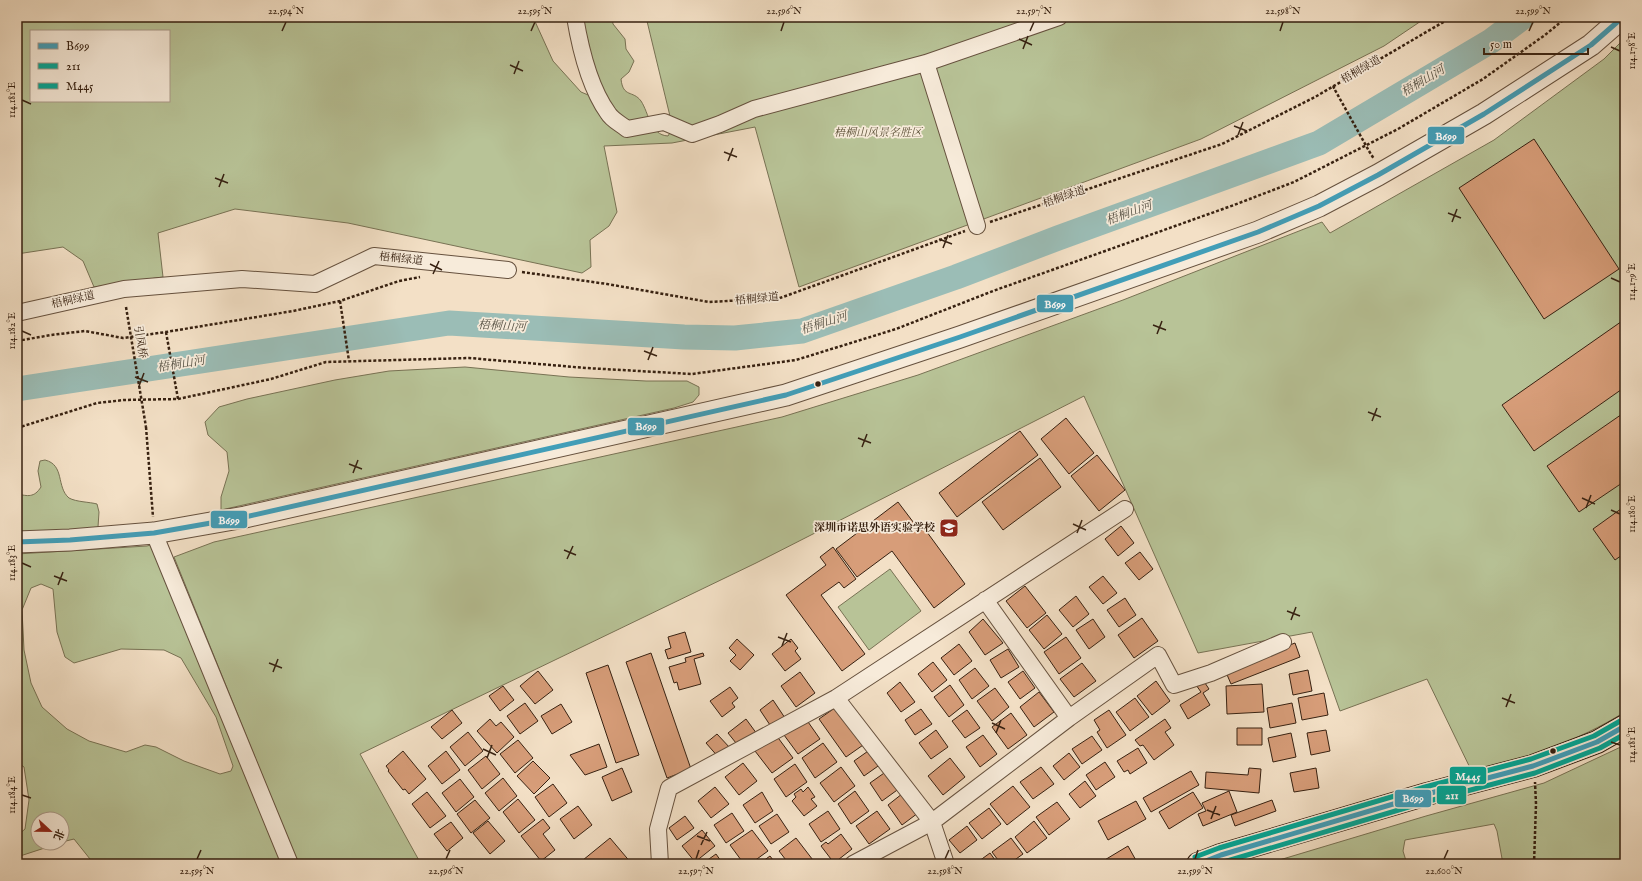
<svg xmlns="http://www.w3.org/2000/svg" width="1642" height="881" font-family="'IM FELL English','Noto Serif SC',serif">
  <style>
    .green { fill: #b8c397; stroke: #787254; fill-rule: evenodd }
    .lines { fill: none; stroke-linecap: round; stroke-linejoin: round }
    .river { stroke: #9bbdb6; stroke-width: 25 }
    .building { fill: #d79d79; stroke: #372111 }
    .minor-casing { stroke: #66513e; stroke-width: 18 }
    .tertiary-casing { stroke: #66513e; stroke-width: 23 }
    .secondary-casing { stroke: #372111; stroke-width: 24 }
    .path { stroke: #372111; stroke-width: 2.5; stroke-dasharray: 3 2; stroke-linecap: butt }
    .minor { stroke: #f7ebda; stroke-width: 16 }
    .tertiary { stroke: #f7ebda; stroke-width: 21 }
    .secondary { stroke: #f7ebda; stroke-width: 22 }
    .path-bridge { stroke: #372111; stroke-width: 2.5; stroke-dasharray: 3 2; stroke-linecap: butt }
    .bus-1-casing { stroke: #f7ebda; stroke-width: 8 }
    .bus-2-casing { stroke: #f7ebda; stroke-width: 8 }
    .bus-3-casing { stroke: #f7ebda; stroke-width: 8 }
    .bus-1 { stroke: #429eb8; stroke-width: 5 }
    .bus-2 { stroke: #04a695; stroke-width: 5 }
    .bus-3 { stroke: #04a695; stroke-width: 5 }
    .ticks { fill: none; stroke: #372111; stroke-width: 1.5 }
    .bus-dot { fill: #372111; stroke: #f7ebda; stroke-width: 1.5 }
    .labels { text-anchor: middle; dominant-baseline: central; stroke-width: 3.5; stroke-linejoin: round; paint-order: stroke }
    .street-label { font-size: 11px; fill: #372111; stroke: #f7ebda }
    .park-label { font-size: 11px; font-style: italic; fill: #5e5239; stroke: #f7ebda }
    .poi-label { font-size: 11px; font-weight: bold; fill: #372111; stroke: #f7ebda; text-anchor: end }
    .water-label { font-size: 12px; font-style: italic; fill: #555043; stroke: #f7ebda }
    .line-badge { stroke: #f7ebda; stroke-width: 1.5 }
    .badge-label { font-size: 11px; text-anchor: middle; font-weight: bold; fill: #fff }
    .neatline { fill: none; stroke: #372111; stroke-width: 1.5 }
    .ticks-label { font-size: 10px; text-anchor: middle; fill: #372111 }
  </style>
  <rect width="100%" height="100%" fill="#f3e0c6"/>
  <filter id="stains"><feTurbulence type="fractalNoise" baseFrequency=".005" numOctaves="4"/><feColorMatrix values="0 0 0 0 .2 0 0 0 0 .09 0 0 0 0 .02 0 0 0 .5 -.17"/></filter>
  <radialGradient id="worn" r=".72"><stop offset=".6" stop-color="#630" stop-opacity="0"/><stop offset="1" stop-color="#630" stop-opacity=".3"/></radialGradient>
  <path class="green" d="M17,17H533L553,61L581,92L593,97L586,56L589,45L587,37C577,33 570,28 567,17H612L613,24L625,39L626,49L634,61L629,72L621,79C623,98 633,90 641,101C649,113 650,135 668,136C673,129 671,121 669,112L646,17H1427L1384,46L1201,139L799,287L755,127L672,143L604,146L617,212L609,226L590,240L591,267L582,273L348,223L235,209L158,233L163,277L94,287L83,261L63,247L17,254ZM31,31H169V101H31Z
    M1625,38V712C1576,742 1527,758 1473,774L1427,679L1340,711L1312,632L1198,653L1084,396L756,563L360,754L421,864H298L174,557L214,542L782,417L918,375L1123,300L1322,222L1330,233L1494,140L1604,59Z
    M465,367L569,377L646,381H687L699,387V395L693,402L674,408L221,510V497L229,471L227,452L208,435L205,422L219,407L247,399L335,380L389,371Z
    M45,460C65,465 56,487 69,498C76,502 90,502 97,504L99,512L98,527L90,531L17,538V494C28,496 34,498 41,487L38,471L40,461Z
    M154,544L288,864H94L74,839L62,842V819H38V843H60L17,857V836L25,829L29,800L24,767L17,762V554L147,546ZM41,584L53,589L57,632L65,657L74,663L121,649L164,650L181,658L216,717L233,766L231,771L220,774L184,761L156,747L145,745L126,752L89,741L67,729L42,707L31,683L24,650L22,610L31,588Z
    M890,569L921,611L869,650L838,607Z
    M1625,745V864H1503L1497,831L1494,824L1405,840L1403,851L1407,864H1266L1426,816L1544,783Z"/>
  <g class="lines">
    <path class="river" d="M17,389L449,323L684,337L735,338L802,331L956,277L1058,238L1319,143L1491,41L1523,17"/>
  </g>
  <path class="building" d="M1534,139L1619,269L1544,319L1459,188Z
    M1625,319V387L1534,451L1502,405Z
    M1625,412V481L1579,512L1547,466Z
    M1066,418L1094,453L1069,474L1041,439Z
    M1020,431L1038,455L957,517L939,493Z
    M1097,455L1125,490L1099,511L1071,476Z
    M1040,458L1061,487L1003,530L982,502Z
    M898,502L920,531L924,528L965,584L934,608L892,551L857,577L836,549Z
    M1625,506V553L1615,560L1593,529Z
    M1121,526L1134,543L1118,556L1105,539Z
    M833,547L856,579L844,588L839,582L821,595L865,654L842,671L786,595L826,565L820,557Z
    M1140,552L1153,569L1139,580L1125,563Z
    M1103,576L1117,593L1103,604L1089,587Z
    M1025,586L1046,613L1027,628L1006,601Z
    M1076,596L1089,614L1073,627L1059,610Z
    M1125,598L1136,615L1119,627L1107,610Z
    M1047,615L1062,634L1044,649L1029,630Z
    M1142,618L1158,641L1134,658L1118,635Z
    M983,619L1003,643L985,655L969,632Z
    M1093,619L1105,637L1089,649L1076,630Z
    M685,632L691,652L668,659L665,650L671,648L668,637Z
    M1066,637L1081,658L1059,674L1044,652Z
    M737,639L754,655L740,670L730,661L736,655L729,648Z
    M791,639L798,648L795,651L801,659L785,671L772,654Z
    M1295,643L1300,657L1231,684L1225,670Z
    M959,644L972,661L954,675L941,658Z
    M1008,649L1019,667L1001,678L990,660Z
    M651,653L691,769L667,778L626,662Z
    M703,653L704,656L694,659L701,684L679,690L677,682L674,683L669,667L686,662L685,658Z
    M933,662L947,680L932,692L918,674Z
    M1082,663L1096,681L1074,697L1060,679Z
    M608,665L639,755L616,763L586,673Z
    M975,668L989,686L972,699L959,680Z
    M1308,670L1312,691L1293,695L1289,674Z
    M538,671L553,690L535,704L520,686Z
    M1023,671L1035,688L1020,699L1008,682Z
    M800,672L815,693L796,707L781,686Z
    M1203,680L1209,689L1203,693L1210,705L1188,719L1180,705L1201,692L1196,685Z
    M1156,681L1170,701L1152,715L1137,696Z
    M900,682L915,702L901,712L887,693Z
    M1262,684L1264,712L1227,714L1226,686Z
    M950,685L964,705L949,717L934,697Z
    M503,686L514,700L500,711L489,696Z
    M730,687L738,698L732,703L735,707L722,717L710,701Z
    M995,688L1009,707L992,721L977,701Z
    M1039,692L1054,712L1034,727L1020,707Z
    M1324,693L1328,715L1302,720L1298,698Z
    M1135,698L1149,717L1130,731L1116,712Z
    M773,700L785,718L772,728L760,710Z
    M525,703L538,721L520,734L507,716Z
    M1292,703L1296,723L1270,728L1267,708Z
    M561,704L572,722L552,734L541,716Z
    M839,705L866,743L846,757L819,719Z
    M921,709L932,724L915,735L905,720Z
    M452,710L462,723L442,739L431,727Z
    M967,710L980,728L965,738L952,721Z
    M1109,710L1126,735L1107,748L1097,732L1100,730L1094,720Z
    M1011,713L1027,735L1008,749L992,727Z
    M490,719L496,726L501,722L514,737L497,753L477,731Z
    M746,719L757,734L740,748L728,733Z
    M806,719L820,739L798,754L784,735Z
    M1165,719L1171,728L1165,732L1174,745L1154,760L1143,745L1140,746L1135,740Z
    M1237,728H1262V745H1237Z
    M936,730L948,747L931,759L919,743Z
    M1326,730L1330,751L1311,755L1307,733Z
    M468,732L483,751L465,766L450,747Z
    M1291,733L1296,757L1273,762L1268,738Z
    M717,734L731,749L720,759L706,743Z
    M776,735L793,758L772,773L755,751Z
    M983,735L997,754L980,767L966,747Z
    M1092,736L1102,750L1082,764L1072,749Z
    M518,740L533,758L515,773L500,754Z
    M823,743L837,762L815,778L802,758Z
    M599,744L607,767L585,775L570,755Z
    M1138,748L1147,763L1130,774L1128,770L1124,772L1117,761Z
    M871,749L881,764L864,776L854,761Z
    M403,751L426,779L409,794L405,789L403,790L388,771L389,770L386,766Z
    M446,751L460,770L442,784L428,766Z
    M1069,753L1080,767L1064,780L1053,766Z
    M486,756L500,774L482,789L468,770Z
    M950,758L965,777L943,795L928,776Z
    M533,761L550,778L534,794L517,776Z
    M1105,762L1115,777L1096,790L1086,775Z
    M743,763L757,781L739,795L725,777Z
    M795,764L807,782L786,797L774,779Z
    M841,767L855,786L834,802L820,783Z
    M1041,767L1054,784L1033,799L1020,782Z
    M622,768L632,792L612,801L602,777Z
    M1249,768L1261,769L1259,793L1205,788L1206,772L1248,775Z
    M1316,768L1319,788L1294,792L1290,773Z
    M887,771L900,788L882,801L870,783Z
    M1191,771L1199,785L1151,812L1143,798Z
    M503,778L517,796L499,811L485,793Z
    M460,779L474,797L456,812L442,793Z
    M1085,781L1096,796L1080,808L1069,794Z
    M553,784L567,803L549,817L535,797Z
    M1013,786L1030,807L1007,825L990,804Z
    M715,787L729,804L711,818L698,801Z
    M808,787L815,797L811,799L817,806L804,816L792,801L796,797L794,794L801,789L803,792Z
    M907,790L922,810L902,825L888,805Z
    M855,791L869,811L851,824L838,804Z
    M1229,791L1237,812L1203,826L1198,814L1206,811L1202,803Z
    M427,792L446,816L430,828L412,804Z
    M762,792L773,811L755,823L743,805Z
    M1193,792L1203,808L1169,829L1159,812Z
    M518,799L535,820L519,833L503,812Z
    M475,800L490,818L471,833L457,814Z
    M1272,800L1276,811L1235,826L1231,815Z
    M1136,801L1146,819L1108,840L1098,821Z
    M1057,802L1070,819L1049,835L1036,817Z
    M578,806L592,825L574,839L560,819Z
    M989,808L1001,824L982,839L969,823Z
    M828,811L840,829L821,842L809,824Z
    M877,811L890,829L869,844L856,826Z
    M732,813L744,831L726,843L714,825Z
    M777,814L789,832L771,844L759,826Z
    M685,816L694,828L677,840L669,828Z
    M543,819L550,828L543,834L555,850L541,861L521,836Z
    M488,821L505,841L490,854L473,833Z
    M1034,821L1047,838L1027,853L1015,837Z
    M451,822L463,838L447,851L434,834Z
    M967,826L977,840L960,853L949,840Z
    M702,830L715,846L695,862L682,846Z
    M752,830L768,851L750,864H744L730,845Z
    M841,834L852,849L834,863L821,846L826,842L828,844Z
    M610,838L632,864H587L583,860Z
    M796,838L816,864H789L779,851Z
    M1011,838L1023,854L1009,864H1001L992,852Z
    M1128,846L1138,864H1098Z
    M990,853L998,864H975Z
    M716,854L723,864H702Z
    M770,856L776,864H759Z"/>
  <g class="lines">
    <defs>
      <path id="minor" d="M575,17C580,47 590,88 608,113C612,120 621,124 627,129L664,122L692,134L720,124L754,109L926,63L1059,17
        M926,63L977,226
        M17,313L124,289L242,279L315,284L374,256L508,270
        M154,533L290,864
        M985,600L1069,718
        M836,698L932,822L946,864
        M660,864L658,829L669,788L836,698L1125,509
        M853,864L932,822L1069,718L1158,655L1174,685L1211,673L1283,642"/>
      <path id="tertiary" d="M17,542L70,540L154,533L245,517L786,395L960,337L1258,232L1319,206L1378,175L1484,114L1591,45L1623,17"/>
      <path id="secondary" d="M1198,864L1221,855L1427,794L1533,766L1597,742L1625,726"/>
    </defs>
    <use href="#minor" class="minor-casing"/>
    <use href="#tertiary" class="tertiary-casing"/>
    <use href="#secondary" class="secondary-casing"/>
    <path class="path" d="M1333,86L1335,90
      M1369,151L1374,159
      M990,222L1222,144L1315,97L1452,17
      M522,272L607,284L709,302L780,298L965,231
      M340,301L349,361
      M166,332L178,399
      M17,341L51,335L85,331L123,338L166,332L293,311L340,301L399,281L420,277
      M146,427L153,517
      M17,428L97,403L124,400L178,399L271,379L326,362L469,358L586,368L692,374L796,360L896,329L993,291L1234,205L1294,182L1398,129L1483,79L1545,35L1567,17
      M1534,864L1536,804L1535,782"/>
    <use href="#minor" class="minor"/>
    <use href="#tertiary" class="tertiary"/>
    <use href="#secondary" class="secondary"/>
    <path class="path-bridge" d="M1335,90L1369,151
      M126,307L146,427"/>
    <defs>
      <path id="bus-1" d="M17,542L70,540L154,533L245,517L786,395L960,337L1258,232L1319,206L1378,175L1484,114L1591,45L1623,17
        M1198,864L1221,855L1427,794L1533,766L1597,742L1625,726"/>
      <path id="bus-2" d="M1217,864L1429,801L1535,773L1600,748L1625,734"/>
      <path id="bus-3" d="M1195,857L1219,848L1425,787L1531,759L1594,736L1622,720"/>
    </defs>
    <use href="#bus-1" class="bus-1-casing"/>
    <use href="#bus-2" class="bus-2-casing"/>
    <use href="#bus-3" class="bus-3-casing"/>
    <use href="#bus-1" class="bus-1"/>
    <use href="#bus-2" class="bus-2"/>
    <use href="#bus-3" class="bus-3"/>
  </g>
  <path class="ticks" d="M282,31L286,22M531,31L535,22M781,31L784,22M1030,31L1034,22M1280,31L1283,22M1529,31L1533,22M1019,39L1032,45M1611,47L1620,51M1023,49L1028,36M510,65L523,71M514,74L519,61M22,100L31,104M1234,126L1247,131M1238,135L1243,122M724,152L737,157M728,161L733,148M215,178L228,183M219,187L224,174M1448,213L1461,218M1452,222L1457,209M939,239L952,244M943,248L948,235M430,264L442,270M433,274L439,261M1611,278L1620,282M1153,325L1166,330M22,331L31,335M1157,334L1162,321M644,351L657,356M648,360L653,347M135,377L148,382M139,386L144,373M1368,412L1381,417M1372,421L1377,408M858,438L871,443M862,447L867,434M349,464L362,469M353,473L358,460M1582,498L1595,504M1586,508L1591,495M1611,510L1620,514M1073,524L1086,530M1077,533L1082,520M564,550L576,555M567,559L573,546M22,563L31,567M54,576L67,581M58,585L63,572M1287,611L1300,616M1291,620L1296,607M778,637L791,642M782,646L787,633M269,663L282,668M273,672L278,659M1502,698L1515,703M1506,707L1511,694M992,723L1005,729M996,733L1001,720M1611,742L1620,745M483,749L496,755M487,758L492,745M22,795L31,798M1207,810L1220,815M1211,819L1216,806M697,836L710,841M701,845L707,832M197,859L201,850M446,859L450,850M696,859L699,850M945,859L949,850M1195,859L1198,850M1444,859L1448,850"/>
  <defs>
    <symbol id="school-square" viewBox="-11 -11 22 22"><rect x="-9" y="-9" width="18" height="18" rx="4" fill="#8f2418" stroke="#f7ebda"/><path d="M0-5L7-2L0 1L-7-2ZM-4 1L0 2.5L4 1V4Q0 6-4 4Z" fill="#fff"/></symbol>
  </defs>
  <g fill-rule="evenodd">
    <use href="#school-square" x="938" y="517" width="22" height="22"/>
  </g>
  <g class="bus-dot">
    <circle cx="818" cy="384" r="3.5"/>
    <circle cx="1553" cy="751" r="3.5"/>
  </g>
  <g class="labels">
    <g class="street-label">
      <text transform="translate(1361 70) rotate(-30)">梧桐绿道</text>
      <text transform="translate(1064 197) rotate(-19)">梧桐绿道</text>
      <text transform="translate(401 259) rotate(6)">梧桐绿道</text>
      <text transform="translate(757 299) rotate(-5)">梧桐绿道</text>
      <text transform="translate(73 300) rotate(-13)">梧桐绿道</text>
      <text transform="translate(140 342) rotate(81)">引凤桥</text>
    </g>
    <g class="park-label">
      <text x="878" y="133">梧桐山风景名胜区</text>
    </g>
    <g class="poi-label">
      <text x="935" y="528">深圳市诺思外语实验学校</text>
    </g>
    <g class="water-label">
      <text transform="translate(1423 81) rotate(-31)">梧桐山河</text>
      <text transform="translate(1129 213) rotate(-20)">梧桐山河</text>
      <text transform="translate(824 323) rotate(-18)">梧桐山河</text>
      <text transform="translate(502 326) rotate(3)">梧桐山河</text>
      <text transform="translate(181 364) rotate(-9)">梧桐山河</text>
    </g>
  </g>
  <g class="line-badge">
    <rect x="1427" y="126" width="38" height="19" rx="4" fill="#429eb8"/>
    <rect x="1036" y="294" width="38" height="19" rx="4" fill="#429eb8"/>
    <rect x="627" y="417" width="38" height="19" rx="4" fill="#429eb8"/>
    <rect x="210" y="510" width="38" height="19" rx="4" fill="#429eb8"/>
    <rect x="1449" y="766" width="38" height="19" rx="4" fill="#04a695"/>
    <rect x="1436" y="785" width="31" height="20" rx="4" fill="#04a695"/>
    <rect x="1394" y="789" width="38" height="19" rx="4" fill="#429eb8"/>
  </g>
  <g class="badge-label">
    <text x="1446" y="140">B699</text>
    <text x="1055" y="308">B699</text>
    <text x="646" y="430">B699</text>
    <text x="229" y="524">B699</text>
    <text x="1468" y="780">M445</text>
    <text x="1452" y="799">211</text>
    <text x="1413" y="802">B699</text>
  </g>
  <rect width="1642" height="881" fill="none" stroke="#f3e0c6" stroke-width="44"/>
  <rect x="30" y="30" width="140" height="72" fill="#f7ebda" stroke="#aa9a8a"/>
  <rect x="38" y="43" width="20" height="6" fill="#429eb8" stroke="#aa9a8a"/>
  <text x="66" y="50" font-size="12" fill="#372111">B699</text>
  <rect x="38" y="63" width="20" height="6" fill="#04a695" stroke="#aa9a8a"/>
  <text x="66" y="70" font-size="12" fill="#372111">211</text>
  <rect x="38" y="83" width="20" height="6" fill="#04a695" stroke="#aa9a8a"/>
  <text x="66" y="90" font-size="12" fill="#372111">M445</text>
  <g transform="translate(50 831) rotate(112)"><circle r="19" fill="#f7ebda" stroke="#aa9a8a"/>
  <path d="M0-3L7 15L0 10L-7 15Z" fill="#8f2418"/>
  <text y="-6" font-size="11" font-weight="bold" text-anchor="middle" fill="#372111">北</text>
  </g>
  <path d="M1484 48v6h104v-6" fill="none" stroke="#372111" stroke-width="2"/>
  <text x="1490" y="48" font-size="12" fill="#372111" stroke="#f7ebda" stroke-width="3" paint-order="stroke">50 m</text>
  <rect x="22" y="22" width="1598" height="837" class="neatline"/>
  <g class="ticks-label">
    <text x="286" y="14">22.594°N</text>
    <text x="535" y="14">22.595°N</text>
    <text x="784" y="14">22.596°N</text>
    <text x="1034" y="14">22.597°N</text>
    <text x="1283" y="14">22.598°N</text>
    <text x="1533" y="14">22.599°N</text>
    <text transform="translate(1631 51) rotate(-90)" y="4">114.178°E</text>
    <text transform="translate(11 100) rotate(-90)" y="4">114.181°E</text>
    <text transform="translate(1631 282) rotate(-90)" y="4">114.179°E</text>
    <text transform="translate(11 331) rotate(-90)" y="4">114.182°E</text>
    <text transform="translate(1631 514) rotate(-90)" y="4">114.180°E</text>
    <text transform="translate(11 563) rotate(-90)" y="4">114.183°E</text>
    <text transform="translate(1631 745) rotate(-90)" y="4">114.181°E</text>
    <text transform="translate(11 795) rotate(-90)" y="4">114.184°E</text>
    <text x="197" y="874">22.595°N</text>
    <text x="446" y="874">22.596°N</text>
    <text x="696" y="874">22.597°N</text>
    <text x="945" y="874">22.598°N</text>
    <text x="1195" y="874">22.599°N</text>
    <text x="1444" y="874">22.600°N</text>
  </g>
  <rect width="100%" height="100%" filter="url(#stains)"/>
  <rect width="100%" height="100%" fill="url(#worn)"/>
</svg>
